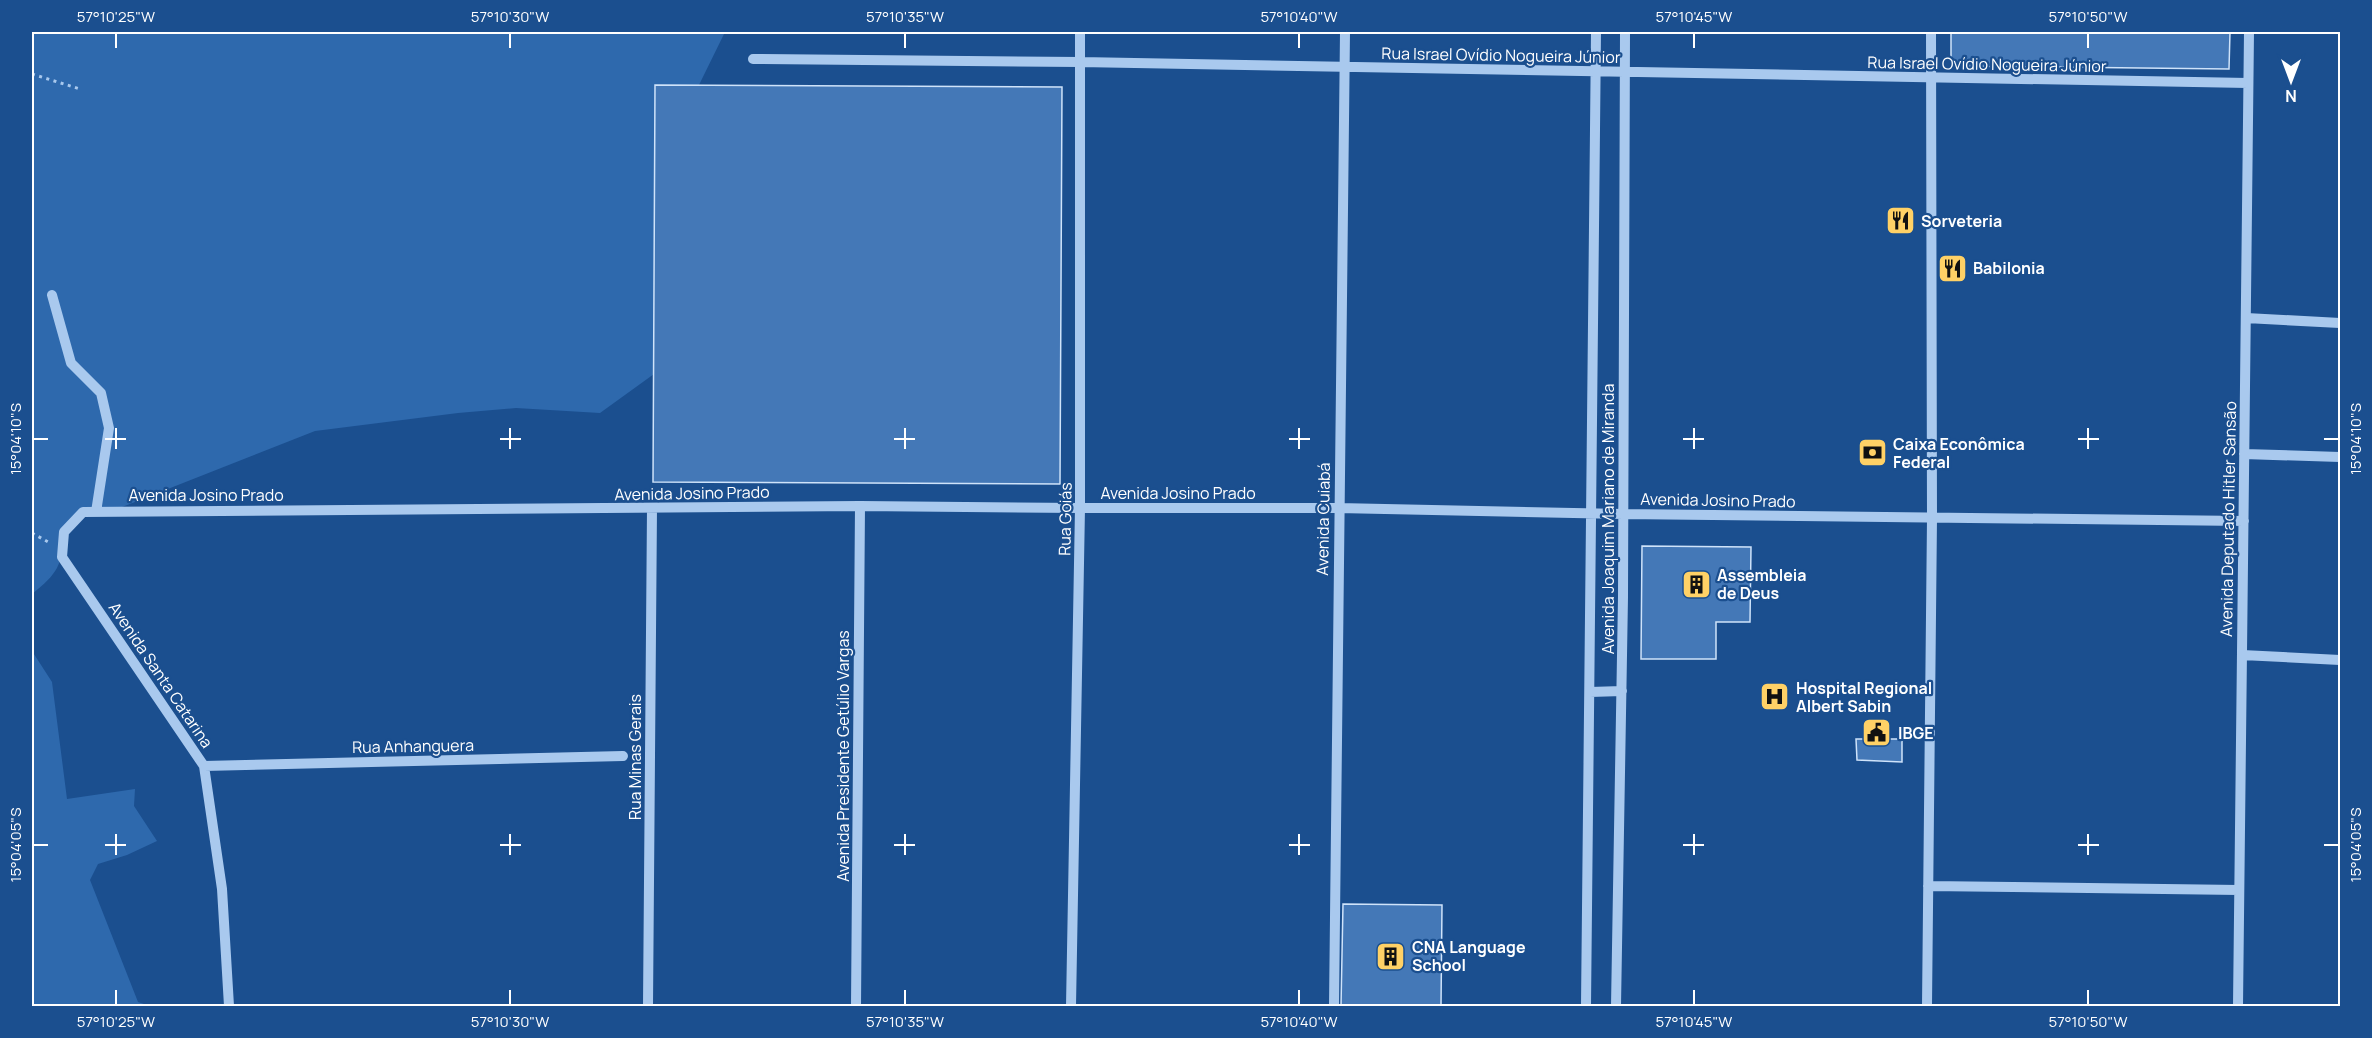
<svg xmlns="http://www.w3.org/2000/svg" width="2372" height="1038" font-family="Manrope,sans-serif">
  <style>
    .green { fill: #2e69ad }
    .building { fill: #4478b7; stroke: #cfe3fa; stroke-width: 1.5 }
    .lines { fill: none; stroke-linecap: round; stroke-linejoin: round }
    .path { stroke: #a9c9ee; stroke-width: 3; stroke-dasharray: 3 4.5; stroke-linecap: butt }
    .minor { stroke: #a9c9ee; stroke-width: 10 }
    .ticks { fill: none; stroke: #fff; stroke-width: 2 }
    .labels { text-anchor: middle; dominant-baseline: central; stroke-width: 4.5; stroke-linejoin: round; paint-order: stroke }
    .street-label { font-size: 16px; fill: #fff; stroke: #1b4f8f }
    .poi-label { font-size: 16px; font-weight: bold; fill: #fff; stroke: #1b4f8f; text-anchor: start }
    .neatline { fill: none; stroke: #fff; stroke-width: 2 }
    .ticks-label { font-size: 15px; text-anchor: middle; fill: #fff }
  </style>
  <rect width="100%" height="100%" fill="#1b4f8f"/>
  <path class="green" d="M32,32H725L699,85L654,374L600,413L516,408L458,413L315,431L112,511L83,512L64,532C62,566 58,573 32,594Z
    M32,651L52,682L67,799L135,789L134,806L157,841L127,855L98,864L90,880L138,1002L150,1006H32Z"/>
  <path class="building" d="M1951,32H2230L2229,69L1951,66Z
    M655,85L1062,87L1060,484L653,482Z
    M1642,546L1751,547L1750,622H1716V659H1641Z
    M1856,739H1902V762L1857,760Z
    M1343,904L1442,905L1441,1006H1341Z"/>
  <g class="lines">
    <path class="path" d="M32,74L80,89
      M32,533L50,543"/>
    <path class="minor" d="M753,59L1080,62L2248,83
      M52,295L71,363L101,393L109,428L96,512
      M2246,318L2340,323
      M2244,454L2340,457
      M2242,655L2340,660
      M1590,692L1622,691
      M204,766L623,756
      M1928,886L2239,890
      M229,1006L222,889L204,766L62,557L64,532L83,512L860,506L1080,508H1338L1623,514L2244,521
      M648,1006L652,508
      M856,1006L860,506
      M1071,1006L1080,508V32
      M1334,1006L1345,32
      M1586,1006L1596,32
      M1616,1006L1623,597L1625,32
      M1927,1006L1932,518L1931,32
      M2238,1006L2249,32"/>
  </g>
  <path class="ticks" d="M116,33V48M510,33V48M905,33V48M1299,33V48M1694,33V48M2088,33V48M116,428V449M510,428V449M905,428V449M1299,428V449M1694,428V449M2088,428V449M33,439H48M105,439H126M500,439H521M894,439H915M1289,439H1310M1683,439H1704M2078,439H2099M2324,439H2339M116,834V855M510,834V855M905,834V855M1299,834V855M1694,834V855M2088,834V855M33,845H48M105,845H126M500,845H521M894,845H915M1289,845H1310M1683,845H1704M2078,845H2099M2324,845H2339M116,990V1005M510,990V1005M905,990V1005M1299,990V1005M1694,990V1005M2088,990V1005"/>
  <defs>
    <symbol id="restaurant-square" viewBox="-11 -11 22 22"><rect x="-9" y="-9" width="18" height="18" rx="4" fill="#ffd166" stroke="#1b4f8f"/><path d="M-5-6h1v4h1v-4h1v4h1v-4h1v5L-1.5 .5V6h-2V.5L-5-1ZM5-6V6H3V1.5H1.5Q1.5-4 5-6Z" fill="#111"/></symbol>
    <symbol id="bank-square" viewBox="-11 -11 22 22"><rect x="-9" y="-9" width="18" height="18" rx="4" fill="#ffd166" stroke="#1b4f8f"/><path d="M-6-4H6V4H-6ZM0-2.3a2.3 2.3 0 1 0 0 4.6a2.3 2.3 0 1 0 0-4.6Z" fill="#111"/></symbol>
    <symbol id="building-square" viewBox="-11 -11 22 22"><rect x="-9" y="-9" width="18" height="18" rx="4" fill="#ffd166" stroke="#1b4f8f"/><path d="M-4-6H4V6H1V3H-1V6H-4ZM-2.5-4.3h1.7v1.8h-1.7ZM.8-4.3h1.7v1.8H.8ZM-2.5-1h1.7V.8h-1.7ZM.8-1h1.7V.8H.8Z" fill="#111"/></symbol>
    <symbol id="hospital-square" viewBox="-11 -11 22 22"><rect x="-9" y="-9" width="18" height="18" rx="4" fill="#ffd166" stroke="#1b4f8f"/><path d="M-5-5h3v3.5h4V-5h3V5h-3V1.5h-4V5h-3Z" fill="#111"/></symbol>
    <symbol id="civic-square" viewBox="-11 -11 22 22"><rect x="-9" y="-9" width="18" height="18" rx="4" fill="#ffd166" stroke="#1b4f8f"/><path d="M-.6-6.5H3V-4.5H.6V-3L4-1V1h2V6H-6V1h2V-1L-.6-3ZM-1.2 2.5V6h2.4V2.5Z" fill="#111"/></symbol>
  </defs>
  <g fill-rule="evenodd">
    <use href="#restaurant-square" x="1884" y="204" width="33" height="33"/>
    <use href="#restaurant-square" x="1936" y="252" width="33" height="33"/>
    <use href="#bank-square" x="1856" y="436" width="33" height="33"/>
    <use href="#building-square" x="1680" y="568" width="33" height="33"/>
    <use href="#hospital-square" x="1758" y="680" width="33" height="33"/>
    <use href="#civic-square" x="1860" y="716" width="33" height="33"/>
    <use href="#building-square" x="1374" y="940" width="33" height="33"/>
  </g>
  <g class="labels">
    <g class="street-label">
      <text transform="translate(1501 55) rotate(1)">Rua Israel Ovídio Nogueira Júnior</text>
      <text transform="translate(1987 64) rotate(1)">Rua Israel Ovídio Nogueira Júnior</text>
      <text transform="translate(692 493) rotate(-1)">Avenida Josino Prado</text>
      <text x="1178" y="493">Avenida Josino Prado</text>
      <text x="206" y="495">Avenida Josino Prado</text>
      <text transform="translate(1718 500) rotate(1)">Avenida Josino Prado</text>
      <text transform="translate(1065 519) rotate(-89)">Rua Goiás</text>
      <text transform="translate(1323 519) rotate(-89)">Avenida Cuiabá</text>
      <text transform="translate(1608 519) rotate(-90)">Avenida Joaquim Mariano de Miranda</text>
      <text transform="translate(2228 519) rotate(-89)">Avenida Deputado Hitler Sansão</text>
      <text transform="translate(161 675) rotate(56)">Avenida Santa Catarina</text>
      <text transform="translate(413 746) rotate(-1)">Rua Anhanguera</text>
      <text transform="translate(843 756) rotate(-90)">Avenida Presidente Getúlio Vargas</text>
      <text transform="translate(635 757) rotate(-90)">Rua Minas Gerais</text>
    </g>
    <g class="poi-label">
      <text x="1921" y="221">Sorveteria</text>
      <text x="1973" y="268">Babilonia</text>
      <text x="1893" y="444">Caixa Econômica<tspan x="1893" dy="18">Federal</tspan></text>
      <text x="1717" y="575">Assembleia<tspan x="1717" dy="18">de Deus</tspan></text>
      <text x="1796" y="688">Hospital Regional<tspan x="1796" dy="18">Albert Sabin</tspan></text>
      <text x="1898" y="733">IBGE</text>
      <text x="1412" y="947">CNA Language<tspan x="1412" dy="18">School</tspan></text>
    </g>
  </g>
  <rect width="2372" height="1038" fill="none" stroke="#1b4f8f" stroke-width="66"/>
  <g transform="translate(2291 81) rotate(180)" stroke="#1b4f8f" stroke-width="4.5" paint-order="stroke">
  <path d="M0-4.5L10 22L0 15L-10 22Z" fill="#ffffff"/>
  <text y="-9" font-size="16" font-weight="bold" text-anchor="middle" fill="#ffffff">N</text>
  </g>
  <rect x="33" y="33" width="2306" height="972" class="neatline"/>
  <g class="ticks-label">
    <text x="116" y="22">57°10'25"W</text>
    <text x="510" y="22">57°10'30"W</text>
    <text x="905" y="22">57°10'35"W</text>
    <text x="1299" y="22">57°10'40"W</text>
    <text x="1694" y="22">57°10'45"W</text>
    <text x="2088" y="22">57°10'50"W</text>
    <text transform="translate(2356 439) rotate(-90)" y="5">15°04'10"S</text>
    <text transform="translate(16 439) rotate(-90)" y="5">15°04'10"S</text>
    <text transform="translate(2356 845) rotate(-90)" y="5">15°04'05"S</text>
    <text transform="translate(16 845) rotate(-90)" y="5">15°04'05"S</text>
    <text x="116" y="1027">57°10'25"W</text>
    <text x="510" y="1027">57°10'30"W</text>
    <text x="905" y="1027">57°10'35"W</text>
    <text x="1299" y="1027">57°10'40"W</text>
    <text x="1694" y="1027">57°10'45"W</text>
    <text x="2088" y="1027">57°10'50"W</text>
  </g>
</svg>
